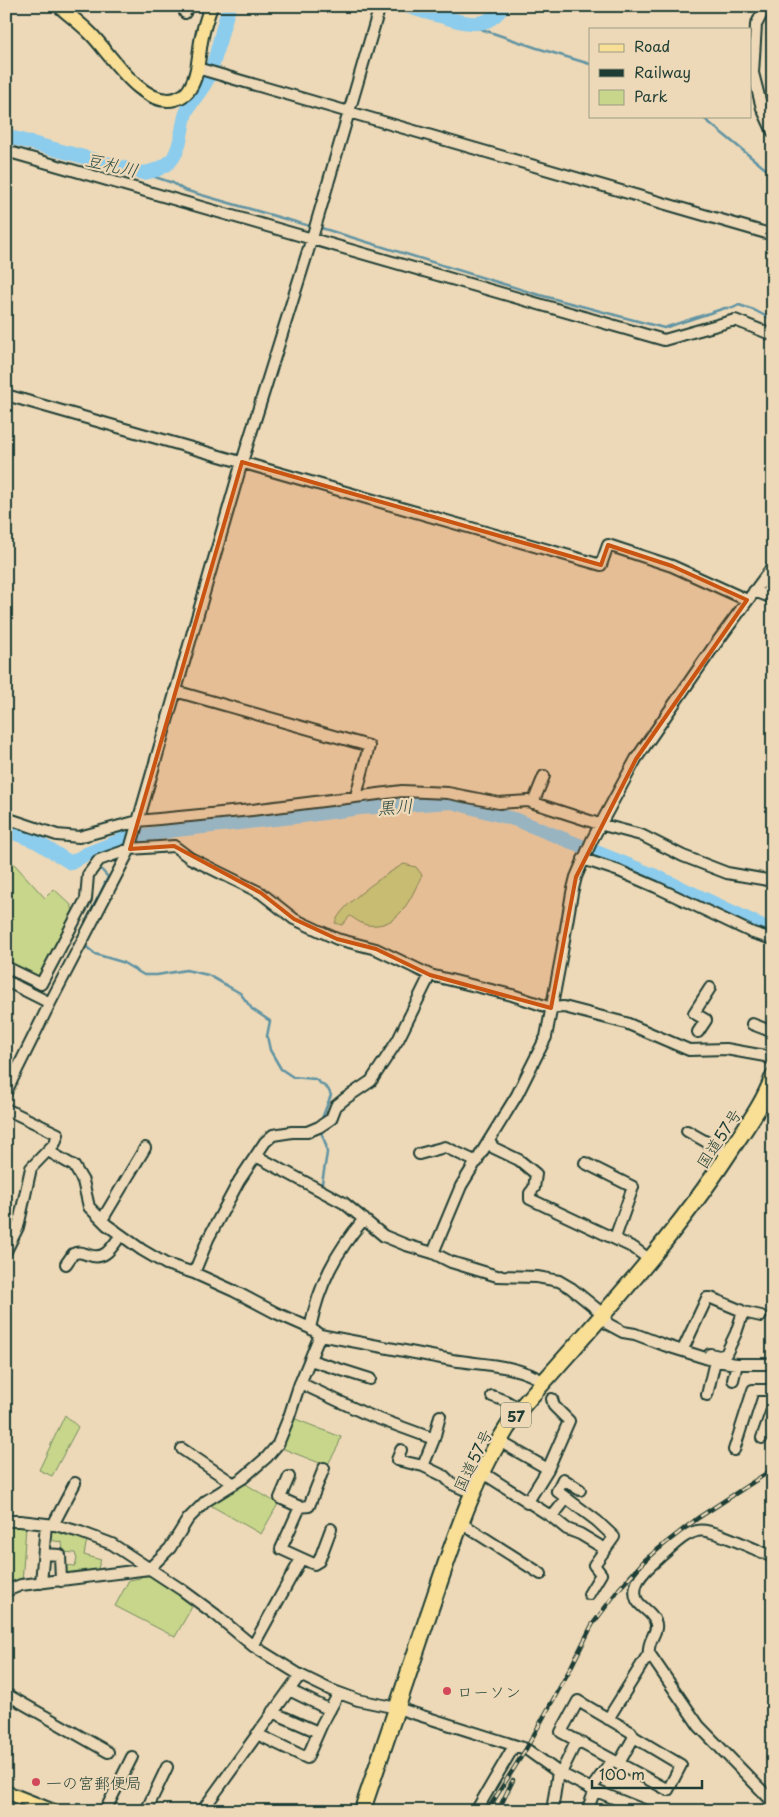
<svg xmlns="http://www.w3.org/2000/svg" width="779" height="1817" font-family="'Playpen Sans','Klee One',sans-serif">
  <style>
    .green { fill: #c7d68a; stroke: #738a5f }
    .lines { fill: none; stroke-linecap: round; stroke-linejoin: round }
    .stream { stroke: #6093a3; stroke-width: 2.5 }
    .river { stroke: #8ccced; stroke-width: 14 }
    .minor-casing { stroke: #1f3d34; stroke-width: 14 }
    .major-casing { stroke: #1f3d34; stroke-width: 16 }
    .highway-casing { stroke: #1f3d34; stroke-width: 19 }
    .minor { stroke: #edd9b7; stroke-width: 10 }
    .major { stroke: #f9df96; stroke-width: 12 }
    .highway { stroke: #f9df96; stroke-width: 15 }
    .rail-casing { stroke: #1f3d34; stroke-width: 4.5 }
    .rail { stroke: #edd9b7; stroke-width: 2.5; stroke-dasharray: 8; stroke-linecap: butt }
    .marked { fill: #ca5512; fill-opacity: 0.2; stroke: #ca5512; stroke-width: 4; stroke-linejoin: round }
    .poi-dot { fill: #d1495b; stroke: #edd9b7; stroke-width: 2 }
    .labels { text-anchor: middle; dominant-baseline: central; stroke-width: 4.5; stroke-linejoin: round; paint-order: stroke }
    .shield { fill: #edd9b7; stroke: #5d6c5b; stroke-width: 1 }
    .shield-label { font-size: 15px; font-weight: bold; fill: #1f3d34 }
    .street-label { font-size: 16px; fill: #1f3d34; stroke: #edd9b7 }
    .poi-label { font-size: 16px; fill: #1f3d34; stroke: #edd9b7; text-anchor: start }
    .water-label { font-size: 18px; font-style: italic; fill: #2a4b46; stroke: #edd9b7 }
  </style>
  <rect width="100%" height="100%" fill="#edd9b7"/>
  <filter id="ink" filterUnits="userSpaceOnUse"><feTurbulence type="fractalNoise" baseFrequency=".02" numOctaves="2"/><feDisplacementMap in="SourceGraphic" scale="10" xChannelSelector="R" yChannelSelector="G"/><feConvolveMatrix kernelMatrix="1 2 1 2 8 2 1 2 1" color-interpolation-filters="sRGB"/></filter>
  <g filter="url(#ink)">
    <path class="green" d="M6,855L45,898L54,889L71,905L74,913L39,980L6,965Z
      M404,864L416,867L422,875C410,899 400,929 367,925C361,924 355,919 350,916L342,925L335,923C341,904 385,874 404,864Z
      M65,1415L78,1427L52,1476L39,1470Z
      M293,1418L341,1437L338,1446L327,1466L279,1447Z
      M241,1481L278,1504L261,1534L208,1504Z
      M6,1525L26,1526L22,1583L6,1587Z
      M49,1529L87,1539L84,1555L101,1560L96,1573L63,1578L62,1565L75,1566L77,1559L75,1553L63,1552L62,1542L48,1540Z
      M142,1576H155L193,1605L175,1637L115,1606L129,1580L140,1578Z"/>
    <g class="lines">
      <path class="stream" d="M466,24L537,48L590,64
        M701,116L773,175
        M143,173L173,183L184,190L313,227
        M318,227L536,294L664,328L725,308H733L739,305L754,310L773,320
        M86,854L94,862
        M80,940L78,938L108,877L98,866
        M83,944L95,954L122,962L144,975H157L186,970L208,975L240,993L252,1009L270,1021L267,1036L270,1050L281,1069L293,1077L315,1079L328,1089L331,1095L321,1121
        M320,1129L326,1145L327,1153L322,1183"/>
      <path class="river" d="M406,6C418,10 431,14 444,17C466,24 489,30 503,6
        M6,136L143,173C154,171 166,168 173,158C182,145 181,128 186,113C191,101 201,92 207,80C218,57 220,30 230,6
        M6,830L37,842L71,863L86,854L124,839L176,830L302,816L360,808L452,802L517,820L658,877L773,931"/>
      <defs>
        <path id="minor" d="M766,6L756,25L753,73L762,108L773,132
          M185,13L188,6
          M197,68L773,235
          M6,151L664,340L735,320L773,335
          M6,395L601,565L608,545L672,566L747,600
          M754,591L773,598
          M175,691L369,746L356,796
          M533,803L544,776
          M6,818L57,835L79,837L138,821L252,810L402,791L448,793L499,803L528,801L599,824L641,835L683,856L727,873L773,881
          M583,859L619,871L656,887L753,933L773,939
          M6,967L41,984L86,899L88,875L99,860L130,849L174,846L190,858L261,893L294,919L337,939L376,949L430,975L512,995L551,1008L564,1007L626,1023L689,1050L726,1049L765,1056L773,1060
          M6,981L50,1003
          M752,1024L773,1032
          M698,1032L706,1020L694,1013L710,988
          M6,1092L50,1003L130,849L242,462L312,238L380,6
          M6,1109L58,1134L55,1143L31,1168L18,1227L6,1251
          M687,1131L728,1154
          M489,1142L494,1148L519,1160L536,1174L534,1188L530,1193V1199L634,1248L650,1260
          M48,1151L74,1166L83,1181L89,1207L107,1225L142,1250L166,1264L194,1273L234,1291L276,1313L310,1328L320,1335C364,1343 408,1352 452,1360C483,1365 516,1364 544,1382
          M419,1154L445,1147L477,1162
          M256,1156L344,1203L384,1236L406,1245L433,1253L451,1262L497,1276L537,1277L559,1281L571,1288L603,1314L608,1324L623,1332L635,1334L664,1345L715,1361L737,1364H773
          M585,1163L633,1187L615,1238
          M102,1220L145,1148
          M433,1253L461,1186L517,1095L546,1037L561,958L572,893L576,877L592,840L636,759L712,649L773,566
          M66,1264L73,1254C79,1251 82,1253 89,1255C105,1261 112,1247 121,1235
          M194,1273L208,1239L239,1181L265,1142L273,1135L292,1132H307L319,1127L331,1119L336,1106L346,1098L371,1081L398,1040L430,975
          M743,1312L761,1316
          M310,1328C319,1285 335,1253 364,1219
          M685,1345L707,1298H711L740,1310L743,1312L736,1333L726,1354L719,1356L710,1354
          M310,1360L370,1379
          M733,1380L737,1364
          M300,1383L366,1414L434,1439
          M707,1395L715,1361
          M492,1396L506,1401L520,1409
          M762,1438L773,1407
          M499,1441L548,1469L527,1503
          M182,1449L234,1484
          M401,1450L397,1460L423,1466L434,1439L440,1416
          M734,1450L753,1390H773
          M423,1466L444,1476L452,1484L463,1489L474,1492
          M548,1469L569,1421L554,1406L552,1399
          M483,1473L552,1517L567,1529L580,1534L605,1549
          M289,1477L280,1498L300,1507L309,1506L324,1468
          M580,1490L563,1479L557,1491L597,1521L614,1537L594,1565L601,1574L589,1594
          M300,1507L281,1549L314,1564L319,1561L331,1529
          M552,1517L566,1499
          M6,1521H20L55,1525L80,1532L112,1544L182,1590L216,1615L253,1646L300,1675L331,1690L358,1700L397,1708L526,1749L558,1772L591,1789L646,1811
          M461,1523L541,1574
          M53,1525L75,1483
          M44,1554L60,1555L61,1581
          M41,1583L46,1524
          M6,1591L21,1585L149,1569L170,1548L188,1519L206,1501L243,1478L267,1457L278,1444L289,1417L299,1386L320,1335
          M253,1646L301,1559
          M289,1690L330,1710
          M6,1694L108,1752
          M578,1701L631,1732L634,1737L681,1765L668,1790L561,1732Z
          M272,1712L318,1732
          M608,1719L649,1653
          M257,1734L307,1758L322,1724L339,1693
          M619,1763L634,1737
          M561,1773L577,1740
          M591,1789L612,1760
          M105,1811L132,1757
          M146,1811L167,1767
          M202,1811L300,1675
          M476,1811L514,1746
          M552,1811L558,1772
          M587,1811L595,1790
          M769,1811L771,1807L770,1799L699,1726L649,1653C647,1639 660,1632 655,1621C650,1607 631,1607 636,1586C639,1574 652,1565 660,1557C671,1548 683,1534 697,1531C712,1527 757,1551 773,1557"/>
        <path id="major" d="M59,6C69,15 81,24 91,34C110,53 142,108 175,99C182,97 187,94 190,88C200,72 198,50 203,32C205,23 208,15 211,6
          M6,1792L54,1811"/>
        <path id="highway" d="M362,1811C384,1746 406,1681 428,1616C452,1546 475,1470 520,1409C592,1326 669,1245 729,1153C745,1128 763,1105 773,1077"/>
      </defs>
      <use href="#minor" class="minor-casing"/>
      <use href="#major" class="major-casing"/>
      <use href="#highway" class="highway-casing"/>
      <use href="#minor" class="minor"/>
      <use href="#major" class="major"/>
      <use href="#highway" class="highway"/>
      <defs>
        <path id="rail" d="M487,1811L526,1749L570,1669L592,1625L619,1589L645,1560L667,1542L698,1518L773,1469
          M498,1811L513,1780"/>
      </defs>
      <use href="#rail" class="rail-casing"/>
      <use href="#rail" class="rail"/>
    </g>
  </g>
  <path class="marked" d="M242,462L601,565L608,545L672,566L747,600L636,759L576,877L551,1008L430,975L376,949L337,939L294,919L261,893L174,846L130,849Z"/>
  <g class="poi-dot">
    <circle cx="447" cy="1691" r="5"/>
    <circle cx="36" cy="1782" r="5"/>
  </g>
  <g class="labels">
    <rect class="shield" x="501" y="1402.5" width="30" height="25" rx="4"/>
    <g class="shield-label">
      <text x="516" y="1415">57</text>
    </g>
    <g class="street-label">
      <text transform="translate(718 1138) rotate(-57)">国道57号</text>
      <text transform="translate(472 1460) rotate(-64)">国道57号</text>
    </g>
    <g class="poi-label">
      <text x="457" y="1691">ローソン</text>
      <text x="46" y="1782">一の宮郵便局</text>
    </g>
    <g class="water-label">
      <text transform="translate(112 164) rotate(13)">豆札川</text>
      <text transform="translate(395 806) rotate(-4)">黒川</text>
    </g>
  </g>
  <rect width="779" height="1817" fill="none" stroke="#edd9b7" stroke-width="25"/>
  <rect x="12" y="12" width="754" height="1792" fill="none" stroke="#1f3d34" stroke-width="2" filter="url(#ink)"/>
  <rect x="589" y="28" width="162" height="90" fill="#edd9b7" stroke="#9b9b83"/>
  <rect x="599" y="44" width="25" height="8" fill="#f9df96" stroke="#9b9b83"/>
  <text x="634" y="52" font-size="15" fill="#1f3d34">Road</text>
  <rect x="599" y="69" width="25" height="8" fill="#1f3d34" stroke="#9b9b83"/>
  <text x="634" y="78" font-size="15" fill="#1f3d34">Railway</text>
  <rect x="599" y="90" width="25" height="15" fill="#c7d68a" stroke="#9b9b83"/>
  <text x="634" y="102" font-size="15" fill="#1f3d34">Park</text>
  <path d="M592 1780v8h110v-8" fill="none" stroke="#1f3d34" stroke-width="2.5"/>
  <text x="599" y="1780" font-size="15" fill="#1f3d34" stroke="#edd9b7" stroke-width="4" paint-order="stroke">100 m</text>
</svg>
